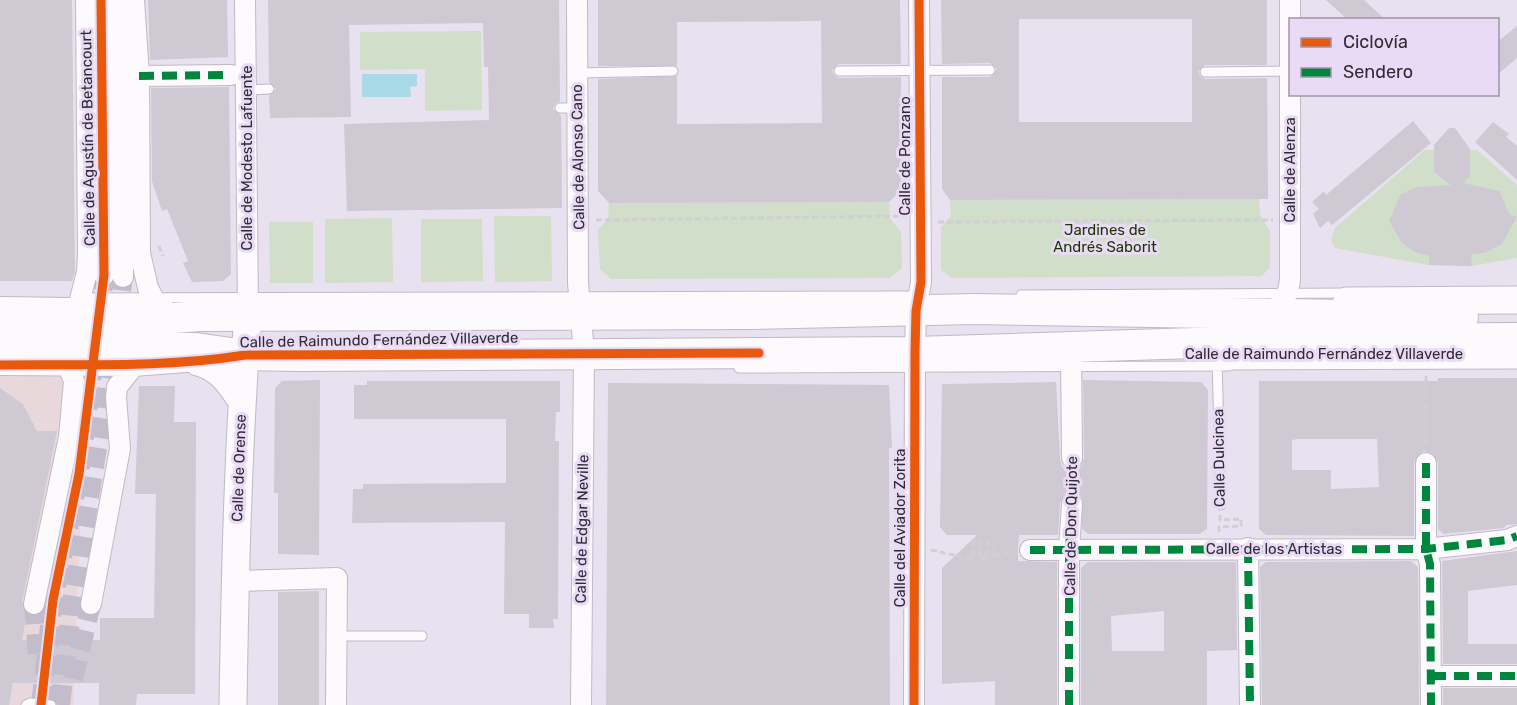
<svg xmlns="http://www.w3.org/2000/svg" width="1517" height="705" font-family="Rubik,sans-serif">
  <style>
    .commercial { fill: #e9d8db }
    .green { fill: #d1dec9 }
    .water { fill: #a9dae8 }
    .building { fill: #cfc9d4; fill-rule: evenodd }
    .lines { fill: none; stroke-linecap: round; stroke-linejoin: round }
    .street-tunnel { stroke: #c3bcca; stroke-width: 20; stroke-dasharray: 20 10; stroke-linecap: butt }
    .lane-casing { stroke: #bfbac5; stroke-width: 11 }
    .street-casing { stroke: #bfbac5; stroke-width: 22 }
    .secondary-casing { stroke: #bfbac5; stroke-width: 29 }
    .primary-casing { stroke: #bfbac5; stroke-width: 32 }
    .path { stroke: #d2cfd4; stroke-width: 3; stroke-dasharray: 6 3; stroke-linecap: butt }
    .lane { stroke: #fcfafd; stroke-width: 9 }
    .street { stroke: #fcfafd; stroke-width: 20 }
    .secondary { stroke: #fcfafd; stroke-width: 27 }
    .primary { stroke: #fcfafd; stroke-width: 30 }
    .quiet { stroke: #00873e; stroke-width: 8; stroke-dasharray: 15 8; stroke-linecap: butt }
    .cycleway-casing { stroke: #e9dbf5; stroke-width: 13 }
    .cycleway { stroke: #e8590c; stroke-width: 9 }
    .labels { text-anchor: middle; dominant-baseline: central; stroke-width: 6; stroke-linejoin: round; paint-order: stroke }
    .street-label { font-size: 15px; fill: #302a34; stroke: #e9dbf5 }
    .park-label { font-size: 15px; fill: #1b3500; stroke: #e9dbf5 }
  </style>
  <rect width="100%" height="100%" fill="#e8e1ef"/>
  <path class="commercial" d="M87,359L73,705H0V365Z"/>
  <path class="green" d="M481,31L482,110L425,111V69L360,70V32Z
    M1425,150H1477L1517,185V258L1471,266L1429,265L1335,248L1331,241L1335,228Z
    M1259,199L1260,215L1270,231V267L1262,276L952,278L941,270V227L951,216L950,200Z
    M889,202L890,218L901,232L902,268L890,278L611,279L600,269L598,230L608,219L609,203Z
    M494,216H551L552,281L495,282Z
    M392,218L393,282L325,283V219Z
    M421,219H482L483,281L421,282Z
    M269,222H313V283H270Z"/>
  <path class="water" d="M362,74H417V86L410,87L411,97H362Z"/>
  <path class="building" d="M0,0H72L75,272L72,281H0Z
    M148,0H227L228,57L150,60Z
    M268,0H559L560,101L555,104L553,109L561,115L562,208L347,211L344,124L489,120L488,67H484L483,23L349,25L351,117L270,118L269,96L276,89L269,82Z
    M598,0H900L901,64H839L832,70L834,75L839,78L901,77V190L889,202L609,203L598,191V79L677,76V124L822,123L821,21L677,22V66H598Z
    M941,0H1267V65H1205L1198,71L1200,76L1205,79L1267,78L1268,199L950,200L942,189V77H990L997,69L990,63L942,64ZM1019,19H1192V122H1019Z
    M1326,0H1364L1386,20H1348Z
    M1517,26V58L1497,75V42Z
    M229,87L231,274L223,281L192,282L183,263L188,261L167,209L162,211L152,181L151,88Z
    M1413,121L1431,143L1332,225L1328,221L1320,228L1313,214L1319,209L1312,202L1324,191L1326,195Z
    M1493,122L1509,134L1506,137L1517,146V180L1475,142Z
    M1449,128H1455L1470,149V176L1463,183L1499,191L1510,215L1517,216L1502,244L1485,253L1472,254L1471,266L1429,265V256L1415,252L1402,243L1389,221L1401,194L1418,187L1451,185L1434,172V145Z
    M1438,378H1517V524L1506,525L1504,528L1444,534L1438,529V462L1432,453L1425,451L1420,453L1414,462V536L1266,535L1259,529V381H1438ZM1298,439H1377L1379,487L1331,489V470H1292V440Z
    M320,380L319,555L278,554V493H274L275,388L282,381Z
    M1083,380L1201,382L1208,390L1207,529L1199,534H1088L1082,529V498L1073,492L1066,494L1060,503L1058,535H1019L1018,549V561L1057,562V705H995V681L942,684V568L977,535H947L940,527L942,384L1056,382L1060,459L1062,467L1073,470L1081,466L1084,458Z
    M367,381H560V412H556L555,441H559L558,619H553L554,628H529V614H504L505,522L352,523L353,489H363V484L506,483V419H354V385H367Z
    M608,383L889,385L892,448H889L890,705H606Z
    M139,386H175L174,422H196L195,694H137L136,705H99V683H13L9,705H0V388L23,404L37,431H57L22,602L27,613L22,640H100V618H154L156,494H135Z
    M1517,551V585L1468,591V644H1517V664H1443L1442,561Z
    M1411,561L1418,567L1419,705H1262L1260,567L1266,562Z
    M1088,562H1236L1237,650L1207,651V705H1081V568ZM1164,611V651H1112L1111,616Z
    M319,591V705H278V592Z
    M1443,688H1517V705H1443Z"/>
  <g class="lines">
    <path class="street-tunnel" d="M99,320L104,275
      M117,320L123,277
      M34,604L38,656
      M73,679L91,604
      M41,705L53,600L79,474L95,349
      M60,705L72,603L113,349"/>
    <defs>
      <path id="lane" d="M839,71L990,70
        M1205,72L1290,71
        M577,73L673,71
        M247,90L269,89
        M560,108H578
        M1021,295L1347,293
        M79,298L909,296
        M1217,360L1221,505
        M739,368L1229,366
        M337,636H422
        M26,705L30,703L51,705"/>
      <path id="street" d="M101,0L104,275
        M120,0L123,277
        M134,0L139,76L140,253L148,288L156,303L166,310
        M245,0L248,315
        M577,0L578,283L584,353L581,705
        M139,76L231,75
        M1281,301L1288,292L1290,280V0
        M0,307L138,309
        M78,307L87,272L88,252L86,0
        M1071,348L1072,458
        M0,365L134,366L210,360
        M1426,463V549L1430,564L1431,705
        M1248,548L1250,705
        M1030,550L1426,549L1507,540L1517,536
        M235,581L337,578L336,705
        M34,604L69,437L74,381L67,364
        M91,604L120,449L116,397L117,387L134,366
        M1431,676H1517
        M914,705L915,352L916,311L921,282L919,0
        M1069,705V549L1072,504"/>
      <path id="secondary" d="M1347,301L1517,300
        M1226,356L1517,355
        M198,362C220,368 229,382 241,400
        M233,705C235,575 238,445 248,315"/>
      <path id="primary" d="M0,327L111,323L200,316L749,314L974,309L1463,317
        M0,347L196,348L245,355L300,356L915,352L1321,339L1517,338"/>
    </defs>
    <use href="#lane" class="lane-casing"/>
    <use href="#street" class="street-casing"/>
    <use href="#secondary" class="secondary-casing"/>
    <use href="#primary" class="primary-casing"/>
    <path class="path" d="M596,220L904,216
      M938,222L1273,220
      M159,246L163,256
      M1426,445V376
      M1219,532V527L1241,526V519L1220,520V515
      M931,550L967,558H973V543H980V558H987V543H994L993,558L1013,550"/>
    <use href="#lane" class="lane"/>
    <use href="#street" class="street"/>
    <use href="#secondary" class="secondary"/>
    <use href="#primary" class="primary"/>
    <path class="quiet" d="M139,76L231,75
      M1426,463V549L1430,564L1431,705
      M1248,548L1250,705
      M1030,550L1426,549L1507,540L1517,536
      M1431,676H1517
      M1069,705V549L1072,504"/>
    <defs>
      <path id="cycleway" d="M0,365C82,364 164,368 245,355L759,353
        M41,705L53,600L79,474L104,275L101,0
        M914,705L915,352L916,311L921,282L919,0"/>
    </defs>
    <use href="#cycleway" class="cycleway-casing"/>
    <use href="#cycleway" class="cycleway"/>
  </g>
  <g class="labels">
    <g class="street-label">
      <text transform="translate(88 138) rotate(-91)">Calle de Agustín de Betancourt</text>
      <text transform="translate(905 156) rotate(-90)">Calle de Ponzano</text>
      <text transform="translate(578 157) rotate(-91)">Calle de Alonso Cano</text>
      <text transform="translate(247 158) rotate(-90)">Calle de Modesto Lafuente</text>
      <text transform="translate(1290 170) rotate(-90)">Calle de Alenza</text>
      <text transform="translate(379 340) rotate(-1)">Calle de Raimundo Fernández Villaverde</text>
      <text x="1324" y="354">Calle de Raimundo Fernández Villaverde</text>
      <text transform="translate(1219 458) rotate(-91)">Calle Dulcinea</text>
      <text transform="translate(239 468) rotate(-88)">Calle de Orense</text>
      <text transform="translate(1071 526) rotate(-89)">Calle de Don Quijote</text>
      <text transform="translate(900 528) rotate(-90)">Calle del Aviador Zorita</text>
      <text transform="translate(582 529) rotate(-89)">Calle de Edgar Neville</text>
      <text x="1274" y="549">Calle de los Artistas</text>
    </g>
    <g class="park-label">
      <text x="1105" y="230">Jardines de<tspan x="1105" dy="17">Andrés Saborit</tspan></text>
    </g>
  </g>
  <rect x="1289" y="18" width="210" height="78" fill="#e9dbf5" stroke="#9f94a8" stroke-width="1.5"/>
  <rect x="1301" y="38" width="30" height="9" fill="#e8590c" stroke="#9f94a8" stroke-width="1.5"/>
  <text x="1343" y="48" font-size="18" fill="#302a34">Ciclovía</text>
  <rect x="1301" y="68" width="30" height="9" fill="#00873e" stroke="#9f94a8" stroke-width="1.5"/>
  <text x="1343" y="78" font-size="18" fill="#302a34">Sendero</text>
</svg>
